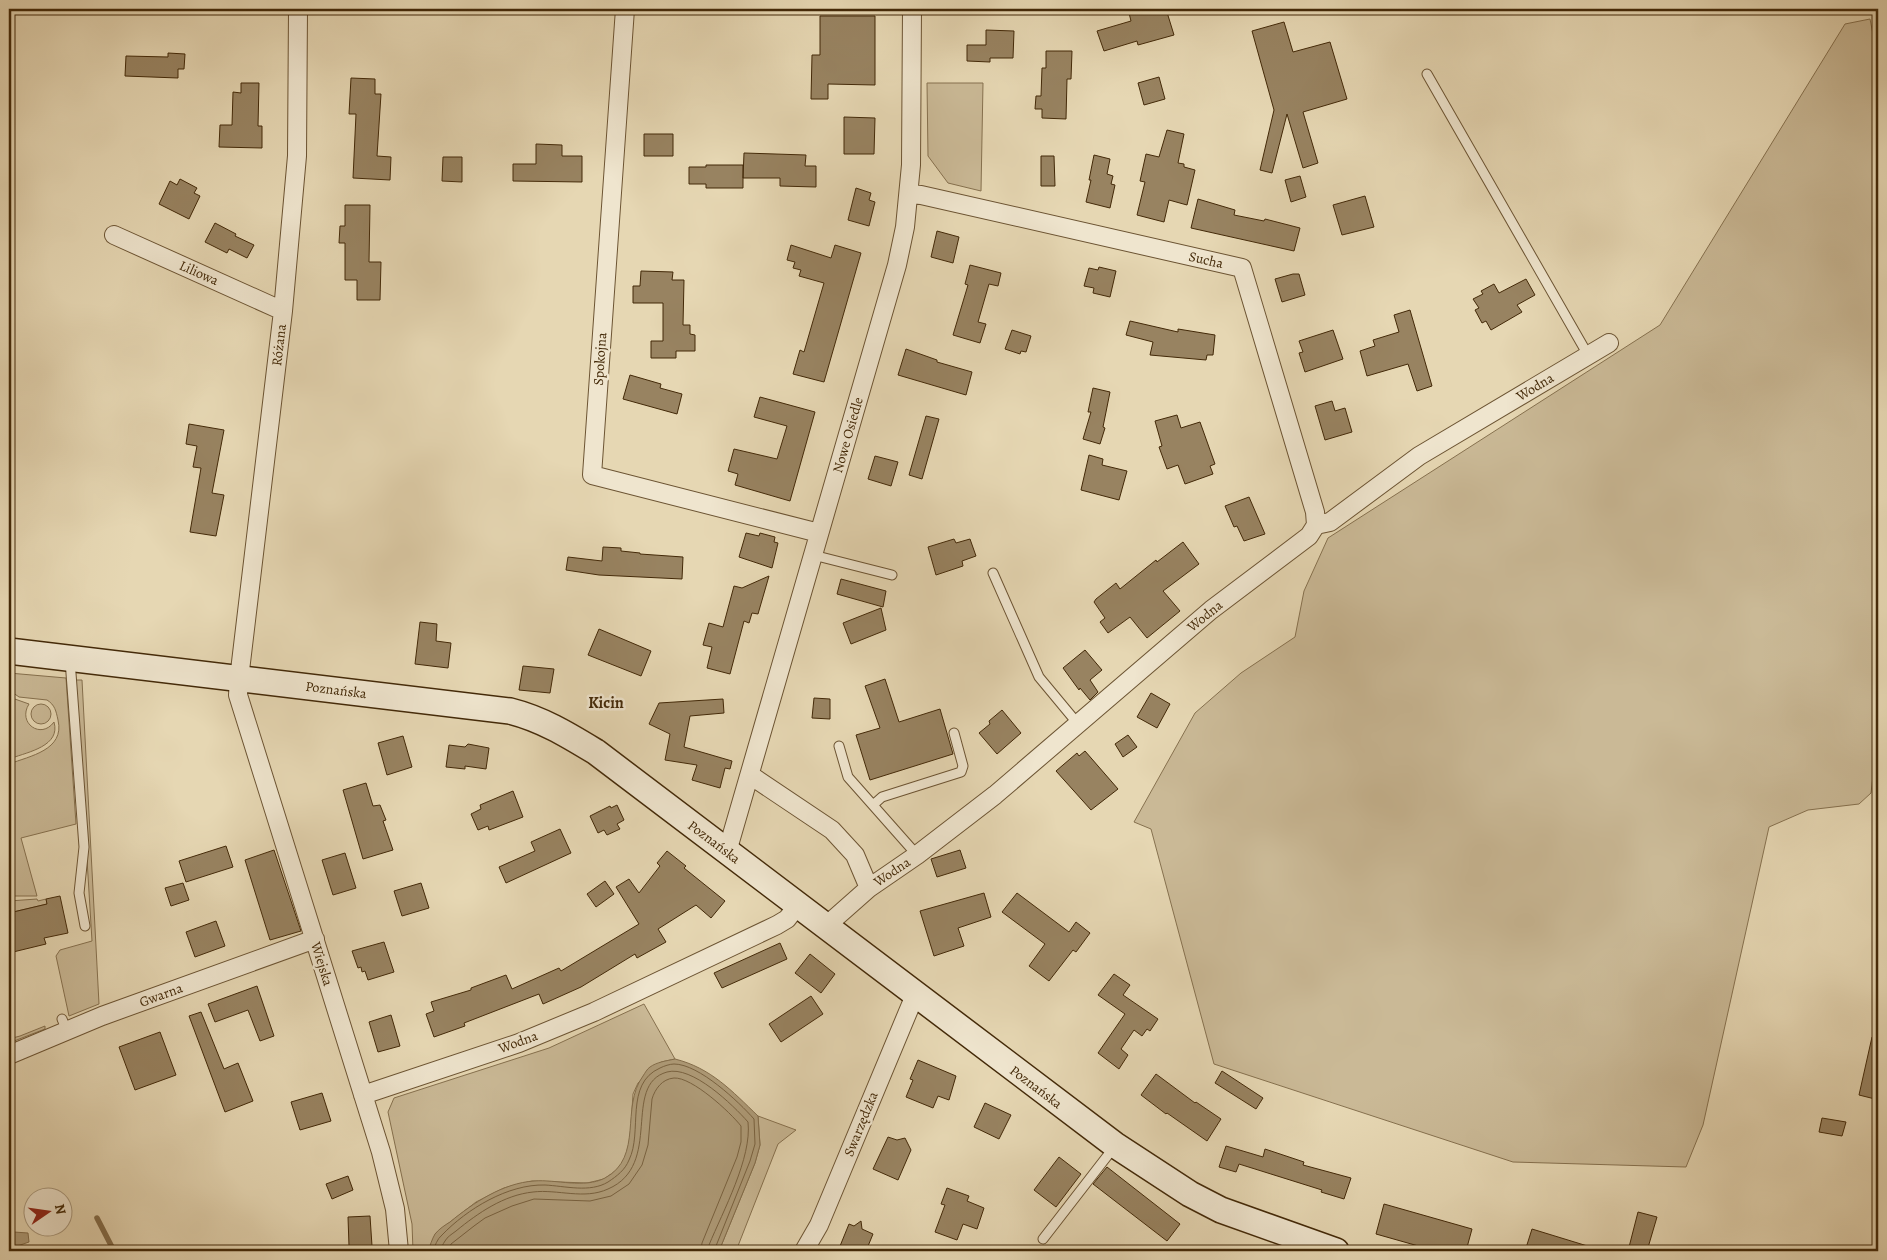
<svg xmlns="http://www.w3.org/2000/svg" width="1887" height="1260" font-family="Alegreya,serif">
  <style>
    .green { fill: #cab996; stroke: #86714f }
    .water { fill: #af9c79; stroke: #846e4c }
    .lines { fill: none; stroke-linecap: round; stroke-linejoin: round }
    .shore { stroke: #796240; stroke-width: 1 }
    .stream { stroke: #846e4c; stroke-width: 5.5 }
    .building { fill: #988361; stroke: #432908 }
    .lane-casing { stroke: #6c5433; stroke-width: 11 }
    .street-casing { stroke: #6c5433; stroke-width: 20 }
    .secondary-casing { stroke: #432908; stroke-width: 28 }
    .lane { stroke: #efe5ce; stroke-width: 9 }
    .street { stroke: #efe5ce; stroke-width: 18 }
    .secondary { stroke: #efe5ce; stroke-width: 25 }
    .labels { text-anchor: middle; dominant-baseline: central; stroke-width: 5; stroke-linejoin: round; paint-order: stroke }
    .street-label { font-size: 14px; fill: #432908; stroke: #efe5ce }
    .quarter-label { font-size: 16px; font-weight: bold; fill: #432908; stroke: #efe5ce }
  </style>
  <rect width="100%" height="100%" fill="#e6d7b3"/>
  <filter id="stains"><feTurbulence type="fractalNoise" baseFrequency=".004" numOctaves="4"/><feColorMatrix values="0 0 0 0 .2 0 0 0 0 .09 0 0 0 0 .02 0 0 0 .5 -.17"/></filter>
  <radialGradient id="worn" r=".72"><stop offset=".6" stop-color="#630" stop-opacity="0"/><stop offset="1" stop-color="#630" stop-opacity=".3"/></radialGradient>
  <path class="green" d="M1870,19L1878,60V734L1871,793L1859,804L1808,810L1769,827L1703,1125L1686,1167L1513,1162L1214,1064L1151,829L1134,822L1195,713L1241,673L1295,637L1304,591L1328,538L1660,325L1845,24Z
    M927,83H983L981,191L948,183L928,156Z
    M9,673L66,678L76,824L21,838L37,896H9V764C30,756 65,750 58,720C56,711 55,705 47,700L19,697L9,690Z
    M76,680H82L99,1004L69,1016L56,956L60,950L92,941Z
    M12,698L29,704C17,723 41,740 54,722C61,746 28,752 12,758Z
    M31 714a10 10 0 1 1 20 0a10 10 0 1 1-20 0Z
    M37,899L38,901L46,899L47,904L9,913V901Z
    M644,1004L675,1059L661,1062L638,1083L633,1094L630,1140L625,1158L618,1169L604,1179L587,1183L532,1181L504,1188L476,1202L436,1233L428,1251H413L412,1224L388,1112L394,1098L549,1048Z
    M45,1026V1029L9,1043V1039L20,1036Z
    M758,1116L796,1130L778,1144L736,1251H719L755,1163L760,1145Z"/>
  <path class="water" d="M675,1059C711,1068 732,1091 758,1116L760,1145L755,1163L719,1251H428C430,1246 432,1239 435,1234C439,1229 445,1225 450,1222C473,1203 503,1183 534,1181C556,1179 584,1189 605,1178C644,1157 620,1107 643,1076C645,1073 647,1069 650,1067C657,1062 666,1061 675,1059Z
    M14,1232L28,1233L29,1242L9,1249V1233Z"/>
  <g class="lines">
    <path class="shore" d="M433,1251C435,1246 437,1239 442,1235C467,1209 508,1184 545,1185C565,1186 590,1193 608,1182C617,1176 625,1170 629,1160C643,1132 624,1084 660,1068C664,1066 670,1064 674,1064C699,1064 739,1102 754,1119L755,1144L750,1161L714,1251
      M440,1251C441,1248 443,1244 445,1241C447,1237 452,1234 456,1231C478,1213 504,1195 533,1192C558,1189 584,1200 608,1189C664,1165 621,1085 667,1072C692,1065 733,1105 748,1122C752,1158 723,1211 709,1245L708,1251
      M448,1251L451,1244L474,1226L485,1218L512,1206L534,1199L590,1201L611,1196L629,1184L642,1165L648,1145L652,1099C655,1089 662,1079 674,1078C692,1077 730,1112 741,1126V1142L737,1157L702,1243L701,1251"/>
    <path class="stream" d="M97,1218L114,1251"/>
  </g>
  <path class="building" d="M1142,9H1166L1174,35L1138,45L1137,41L1104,51L1097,31L1131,21L1129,13Z
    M820,16H875V85L828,84V99H811L812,55H820Z
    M1284,22L1293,52L1330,42L1347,99L1303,112L1318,163L1303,168L1287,114L1272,173L1260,170L1274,110L1252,31Z
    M986,30L1014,31L1013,58H990V62L967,61V45H986Z
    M1046,51H1072L1071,79H1067L1066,119L1042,118V109H1035L1036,96H1041L1042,68H1046Z
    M168,53L185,54L184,69H178V78L125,76L126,56L168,57Z
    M1159,77L1165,99L1144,105L1138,83Z
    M351,78L375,79V94H381L377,156L391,157L390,180L353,178L356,114H349Z
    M241,83H259L258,126H262V148L219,147L220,125H232L233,92L241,93Z
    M844,117L875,118L874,154H844Z
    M1167,130L1184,134L1178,163L1184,164V167L1195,170L1187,205L1169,200L1164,222L1137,215L1145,182L1140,181L1146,154L1159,157Z
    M644,134H673V156H644Z
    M536,144L562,145V156H582V182L513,181V164H536Z
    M744,153L806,155L805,166H816V187L780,186V178H743Z
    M1094,155L1110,159L1107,174L1113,176L1111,184L1115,185L1110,208L1086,202L1091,180H1089Z
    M1041,156H1054L1055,186H1041Z
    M443,157H462V182L442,181Z
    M706,165H743V188H706V184H689V167H706Z
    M1300,176L1306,197L1291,202L1285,180Z
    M180,179L197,188L194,193L200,196L189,219L159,204L170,181L177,185Z
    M856,188L871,193L869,200L875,202L869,226L848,220Z
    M1365,196L1374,227L1342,235L1333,205Z
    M1198,199L1235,210L1234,215L1264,221L1265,219L1300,228L1294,251L1191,228Z
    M345,205H370L369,262H381L380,300H357V280H345V243H339L340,226H345Z
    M215,223L236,234L235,236L254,245L247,258L229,249L227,253L205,242Z
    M937,231L959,237L953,263L931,257Z
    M791,245L831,258L835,245L861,253L824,382L793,374L800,350L804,352L824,283L799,276L801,270L793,268L795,262L787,260Z
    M970,265L1001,273L998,286L989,284L978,322L986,324L980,343L953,335L968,285L965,284Z
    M1099,267L1116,271L1110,297L1093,293L1094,288L1084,286L1089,268L1098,270Z
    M641,271L673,272L672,280H684L683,325H690V334L695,335V351H676V358H651V341H663V303H633V286H640Z
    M1293,274H1299L1305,295L1282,302L1275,279Z
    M1526,279L1535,295L1517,305L1522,312L1491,330L1486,321L1482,323L1475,310L1479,308L1473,299L1483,294L1481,291L1494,284L1499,293Z
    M1410,310L1432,386L1417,391L1408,364L1367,376L1360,351L1375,346L1373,340L1399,332L1394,315Z
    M1130,321L1178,332V329L1215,335L1213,355H1207L1206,360L1150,355L1153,342L1126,335Z
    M1012,330L1031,336L1026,352L1021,351L1020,354L1005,349Z
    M1333,330L1343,359L1305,372L1299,353L1303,352L1299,341Z
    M906,349L937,360V362L972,372L966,395L898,375Z
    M630,375L661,384L660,388L682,394L677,414L623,399Z
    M1093,388L1110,392L1103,427L1105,428L1100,444L1083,439L1091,412H1088Z
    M760,397L815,412L790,501L735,485L738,474L728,471L734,449L777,459L787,426L754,417Z
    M1332,401L1335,411L1345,408L1352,432L1325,440L1315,406Z
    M1177,415L1181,428L1200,422L1215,464L1210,466L1213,474L1185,484L1178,465L1167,469L1159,447L1162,446L1155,421Z
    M926,416L939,419L922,479L909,475Z
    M189,424L224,430L212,493L224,495L216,536L190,532L201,468L193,467L197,446L186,444Z
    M1089,455L1103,459L1102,465L1127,471L1119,500L1081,490Z
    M875,456L898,462L891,486L868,479Z
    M1249,497L1265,534L1244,541L1237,526L1234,527L1225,506Z
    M746,533L759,536L760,533L775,537L774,542L778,543L772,568L739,557Z
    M954,539L956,543L970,539L976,556L962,561L963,566L936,575L928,547Z
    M1183,542L1199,564L1163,591L1180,611L1147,638L1130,617L1108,633L1100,622L1105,618L1094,602L1096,599L1116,583L1120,589L1156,560L1157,562Z
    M603,547L621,548V551L640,553V554L683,557L682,579L599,575L566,570L568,557L602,561Z
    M769,576L758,614L752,613L749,623L744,621L730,674L707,668L712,647L703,645L709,623L723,627L734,586L742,588Z
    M841,579L886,591L883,607L837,594Z
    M881,608L886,630L851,644L843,623Z
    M420,622L437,624L436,641L451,643L448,668L415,664Z
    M599,629L651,651L641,676L588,655Z
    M1085,650L1102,670L1090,680L1098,692L1090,700L1080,688L1079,690L1063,668Z
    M523,666L554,669L550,693L519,690Z
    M885,679L899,722L940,709L953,754L870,780L856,735L880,728L865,686Z
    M1151,693L1170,704L1157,728L1137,717Z
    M814,698L830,699V719L812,718Z
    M723,699L724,713L690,716L684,747L732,761L730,769L725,768L720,788L692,780L697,765L665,760L670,734L649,724L659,703Z
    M1002,710L1021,733L997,754L979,733L990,724L989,721Z
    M1128,735L1137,747L1123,757L1115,744Z
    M403,736L412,767L387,775L378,743Z
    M468,744L489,748L486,769L465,766V769L446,767L449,745L465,747Z
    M1085,751L1118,789L1091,810L1056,771L1077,753L1079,756Z
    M366,783L373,806L380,805L386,820L383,821L393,850L363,859L343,790Z
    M513,791L523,817L489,830L488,826L478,830L471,814L481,809L480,805Z
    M617,805L624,820L617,824L620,829L607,835L604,830L598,833L590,816L610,806L611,808Z
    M560,829L571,853L506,883L499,867L535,851L531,842Z
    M226,846L233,867L186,882L179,861Z
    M274,850L301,931L270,940L245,860Z
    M960,850L966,868L937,877L931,859Z
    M667,851L686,866L684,868L725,901L711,918L696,905L658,929L666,942L637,958L635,954L581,987L543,1004L539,994L464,1023L465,1026L434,1037L426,1014L434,1011L431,1002L471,990V988L506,975L512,989L559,968L561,971L639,924L616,887L629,879L639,893L660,866L657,863Z
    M345,853L356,888L333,895L322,860Z
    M605,881L614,894L596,907L587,894Z
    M183,883L189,900L171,906L165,888Z
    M421,883L429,908L402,916L394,891Z
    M984,893L991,917L958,928L964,946L934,956L920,911Z
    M1017,893L1069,932L1076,922L1090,933L1076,952L1073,950L1049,981L1029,966L1045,944L1002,912Z
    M60,896L68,933L44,938L46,944L9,953V913L47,904L46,899Z
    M216,921L225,946L195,957L186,932Z
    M384,942L394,972L368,980L365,971L362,972L361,967L358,968L352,951Z
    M780,943L787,959L722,988L714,973Z
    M810,954L835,974L821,993L795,973Z
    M1114,974L1130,985L1123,995L1158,1019L1150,1031L1147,1029L1142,1036L1134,1030L1121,1049L1128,1055L1119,1069L1098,1053L1125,1014L1098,995Z
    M257,986L274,1036L260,1041L248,1010L215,1022L208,1004Z
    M811,996L823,1014L781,1042L769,1024Z
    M201,1012L224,1069L238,1063L253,1101L225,1112L189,1016Z
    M391,1015L400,1046L378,1052L369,1022Z
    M160,1032L176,1075L135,1090L119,1047Z
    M1872,1037H1878V1084L1875,1099L1859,1095Z
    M918,1060L956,1076L949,1100L938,1096L933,1108L906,1097L913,1080L910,1079Z
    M1222,1071L1263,1098L1256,1109L1215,1083Z
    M1156,1074L1195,1103L1196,1102L1221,1119L1207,1141L1167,1113L1166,1114L1141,1095Z
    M322,1093L331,1121L300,1130L291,1102Z
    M985,1103L1011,1115L999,1139L974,1127Z
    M1822,1118L1846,1122L1842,1136L1819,1132Z
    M888,1137L897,1140L905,1138L911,1150L898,1180L873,1169Z
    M1226,1146L1263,1157L1265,1149L1304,1162L1303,1165L1351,1178L1344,1199L1321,1192L1322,1190L1239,1164L1236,1172L1219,1167Z
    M1059,1157L1081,1174L1056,1207L1034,1190Z
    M1107,1167L1180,1224L1167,1241L1093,1184Z
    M348,1176L353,1190L332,1199L326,1184Z
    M947,1188L969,1196L967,1201L984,1208L977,1229L963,1224L957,1240L935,1232L945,1205L941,1204Z
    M1384,1204L1472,1229L1466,1251H1436L1376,1234Z
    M1638,1212L1657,1217L1647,1251H1628Z
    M370,1216L372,1246H349L348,1217Z
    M861,1221L862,1229L873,1234L866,1251H838L849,1224L854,1226Z
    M1532,1229L1594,1248L1593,1251H1525Z"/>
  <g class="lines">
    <defs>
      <path id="lane" d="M1427,74L1588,355
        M813,555L892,575
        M993,573L1039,677L1078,724
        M70,660L84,847L79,893L85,926
        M839,746L848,777L917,855
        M873,805L882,797L961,772L963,766L954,733
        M62,1019L67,1031
        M1043,1239L1115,1146"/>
      <path id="street" d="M298,9L297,156L283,311L239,679L238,695L381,1152L395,1209L399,1251
        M625,9L592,475L819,533
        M909,194L921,195L1242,268L1315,512L1316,525
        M114,235L283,311
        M750,775L832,830L855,855L869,888
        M727,852L897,265L905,227L911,165L912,9
        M826,926L869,888L917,855L995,795L1211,610L1309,536L1316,525L1330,522L1419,456L1609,343
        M9,1055L102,1016L315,939
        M363,1095L519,1043L594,1012L777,925L787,919L798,905
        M804,1251L819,1225L915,995"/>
      <path id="secondary" d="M9,651L510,711C542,719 568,735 596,752L1115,1145L1190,1194L1221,1210L1336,1251"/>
    </defs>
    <use href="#lane" class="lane-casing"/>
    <use href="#street" class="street-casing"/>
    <use href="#secondary" class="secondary-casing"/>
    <use href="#lane" class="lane"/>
    <use href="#street" class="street"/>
    <use href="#secondary" class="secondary"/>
  </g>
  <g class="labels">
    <g class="street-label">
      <text transform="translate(1206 260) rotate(13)">Sucha</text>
      <text transform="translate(199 273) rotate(24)">Liliowa</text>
      <text transform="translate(279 345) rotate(-83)">Różana</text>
      <text transform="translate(600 359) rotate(-86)">Spokojna</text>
      <text transform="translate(1535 387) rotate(-31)">Wodna</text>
      <text transform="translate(848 435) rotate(-74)">Nowe Osiedle</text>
      <text transform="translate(1205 616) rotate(-39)">Wodna</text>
      <text transform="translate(336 690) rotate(7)">Poznańska</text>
      <text transform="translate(714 842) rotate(37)">Poznańska</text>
      <text transform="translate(892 872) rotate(-34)">Wodna</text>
      <text transform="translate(322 964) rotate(73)">Wiejska</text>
      <text transform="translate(161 995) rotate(-20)">Gwarna</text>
      <text transform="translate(518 1042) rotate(-20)">Wodna</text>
      <text transform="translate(1036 1087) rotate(37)">Poznańska</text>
      <text transform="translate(861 1124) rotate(-68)">Swarzędzka</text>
    </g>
    <g class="quarter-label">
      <text x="606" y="703">Kicin</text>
    </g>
  </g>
  <rect width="1887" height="1260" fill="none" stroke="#e6d7b3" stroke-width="30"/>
  <rect x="10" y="10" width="1867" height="1240" fill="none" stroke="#432908" stroke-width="2.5"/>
  <rect x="15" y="15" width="1857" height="1230" fill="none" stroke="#432908"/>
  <g transform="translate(48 1212) rotate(77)"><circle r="24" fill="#efe5ce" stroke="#aa9a7f"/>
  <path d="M0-4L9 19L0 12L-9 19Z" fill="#8f2418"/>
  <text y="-8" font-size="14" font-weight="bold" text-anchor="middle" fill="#432908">N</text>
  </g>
  <rect width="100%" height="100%" filter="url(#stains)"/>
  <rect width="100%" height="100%" fill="url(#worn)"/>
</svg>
